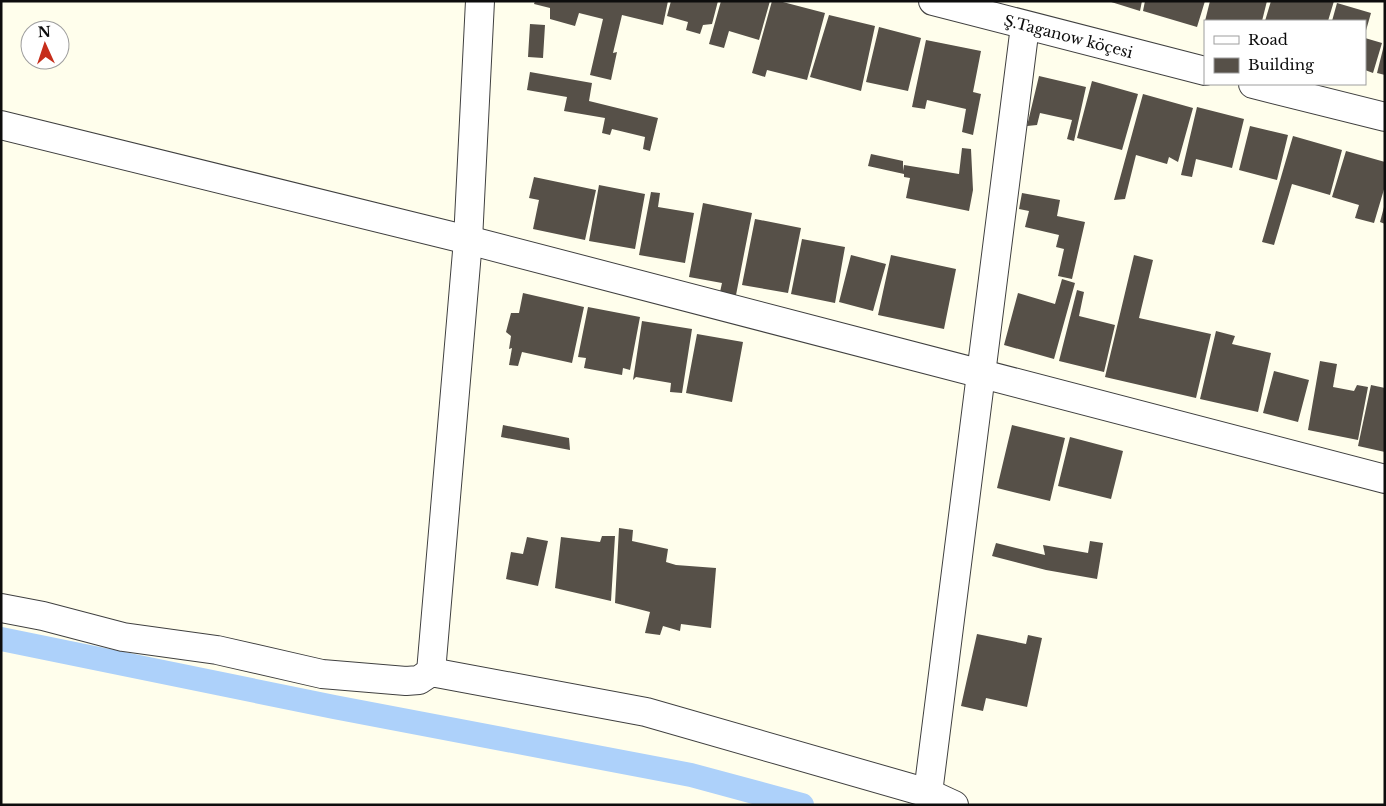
<svg xmlns="http://www.w3.org/2000/svg" width="1386" height="806" font-family="'Libre Baskerville',serif">
  <style>
    .lines { fill: none; stroke-linecap: round; stroke-linejoin: round }
    .canal { stroke: #add1fa; stroke-width: 24 }
    .building { fill: #565048 }
    .minor-casing { stroke: #404040; stroke-width: 30 }
    .minor { stroke: #fff; stroke-width: 28 }
    .labels { text-anchor: middle; dominant-baseline: central; stroke-width: 5; stroke-linejoin: round; paint-order: stroke }
    .street-label { font-size: 15px; fill: #0d0d0d; stroke: #fff }
  </style>
  <rect width="100%" height="100%" fill="#fffeec"/>
  <g class="lines">
    <path class="canal" d="M1,639L334,707L691,775L802,805"/>
  </g>
  <path class="building" d="M535,1H668L663,25L622,15L613,53L617,52L611,80L590,75L603,19L579,13L575,26L550,19V8L534,4Z
    M671,1H718L712,24L703,25L700,34L686,30L688,22L667,16Z
    M721,1H770L759,40L729,31L724,48L709,44Z
    M772,1H779L825,13L807,80L767,70L765,77L752,73Z
    M1108,1H1142L1140,11Z
    M1145,1H1205L1197,27L1143,11Z
    M1210,1H1267L1262,21H1205Z
    M1271,1H1334L1328,21H1265Z
    M1337,3L1371,13L1365,34V21H1332Z
    M829,15L875,26L861,91L810,77Z
    M530,24L545,25L543,58L528,57Z
    M879,27L921,38L908,91L866,82Z
    M1365,38L1382,43L1373,73L1365,70Z
    M926,40L981,51L973,92L981,94L973,135L962,132L966,109L927,100L925,109L912,107Z
    M1384,45H1385V75L1377,73Z
    M530,72L592,83L589,101L658,118L650,151L643,149L645,137L612,129L610,135L602,133L605,118L564,111L567,97L527,90Z
    M1039,76L1086,87L1074,141L1067,139L1072,120L1040,113L1037,125L1027,126Z
    M1092,81L1138,94L1122,150L1077,138Z
    M1143,94L1193,108L1178,162L1169,157L1167,164L1136,155L1125,199L1114,200Z
    M1197,107L1244,119L1232,168L1196,159L1192,177L1181,175Z
    M1250,126L1288,135L1277,180L1239,170Z
    M1293,136L1342,150L1330,195L1292,184L1274,245L1262,242Z
    M962,148L971,149L973,190L969,211L906,198L910,178L904,177V174L868,166L871,154L903,161V171L904,165L959,174Z
    M1346,151L1385,162V186L1374,223L1355,218L1359,205L1332,197Z
    M534,177L596,190L585,240L533,229L539,200L529,198Z
    M599,185L645,194L635,249L589,241Z
    M651,192L660,193L658,207L694,213L685,263L639,255Z
    M1022,193L1060,200L1057,216L1085,222L1072,279L1058,276L1064,249L1056,247L1059,235L1025,227L1029,211L1019,209Z
    M703,203L752,213L736,295L720,292L722,283L689,277Z
    M1384,207H1385V224L1380,222Z
    M755,219L801,228L788,293L742,285Z
    M802,239L845,247L835,303L791,294Z
    M851,255L886,264L873,311L839,302Z
    M891,255L956,269L944,329L878,315Z
    M1134,255L1153,260L1139,318L1211,334L1196,398L1105,377Z
    M1062,279L1075,283L1054,359L1004,345L1018,293L1055,304Z
    M1077,290L1084,292L1079,316L1115,325L1104,372L1059,361Z
    M523,293L584,307L572,363L522,352L518,366L509,365L512,348L509,349L511,336L506,332L511,313H519Z
    M588,307L640,317L630,370L623,368L622,375L584,368L586,358L578,357Z
    M642,321L692,329L682,393L670,392L671,383L636,377L633,380Z
    M1216,331L1235,336L1232,344L1271,353L1258,412L1200,399Z
    M697,334L743,342L732,402L686,393Z
    M1320,361L1337,364L1333,387L1354,391L1357,385L1368,387L1358,440L1308,430Z
    M1274,371L1309,380L1298,422L1263,413Z
    M1371,385L1385,388V452L1358,446Z
    M503,425L569,438L570,450L501,437Z
    M1012,425L1065,438L1050,501L997,488Z
    M1070,437L1123,451L1111,499L1058,486Z
    M619,528L633,530L632,541L668,549L666,562L676,565L716,568L711,628L681,624L680,631L663,626L660,635L645,633L650,612L615,603Z
    M602,536H615L611,601L555,588L561,537L600,542Z
    M527,537L548,541L538,586L506,579L511,552L523,554Z
    M1090,541L1103,543L1097,579L1046,570L992,556L996,543L1045,555L1043,545L1088,553Z
    M977,634L1026,644L1028,635L1042,638L1027,707L986,698L983,711L961,706Z"/>
  <g class="lines">
    <defs>
      <g id="minor">
        <path id="s1" d="M933,1L1205,71"/>
        <path d="M1253,84L1385,117"/>
        <path d="M1,125L468,240L1385,479"/>
        <path d="M1,608L43,616L123,637L217,650L322,674L406,681L419,680L431,672L646,712L928,793L954,805"/>
        <path d="M431,672L468,240L480,1"/>
        <path d="M928,793L1025,26"/>
      </g>
    </defs>
    <use href="#minor" class="minor-casing"/>
    <use href="#minor" class="minor"/>
  </g>
  <g class="labels">
    <g class="street-label">
      <text stroke="none"><textPath href="#s1" startOffset="140">Ş.Taganow köçesi</textPath></text>
    </g>
  </g>
  <rect width="1386" height="806" fill="none" stroke="#0d0d0d" stroke-width="5"/>
  <rect x="1204" y="20" width="162" height="65" fill="#ffffff" stroke="#9e9e9e"/>
  <rect x="1214" y="36" width="25" height="8" fill="#ffffff" stroke="#9e9e9e"/>
  <text x="1248" y="45" font-size="15" fill="#0d0d0d">Road</text>
  <rect x="1214" y="58" width="25" height="15" fill="#565048" stroke="#9e9e9e"/>
  <text x="1248" y="70" font-size="15" fill="#0d0d0d">Building</text>
  <g transform="translate(45 45) rotate(357)"><circle r="24" fill="#ffffff" stroke="#9e9e9e"/>
  <path d="M0-4L9 19L0 12L-9 19Z" fill="#c62e1b"/>
  <text y="-8" font-size="14" font-weight="bold" text-anchor="middle" fill="#0d0d0d">N</text>
  </g>
</svg>
